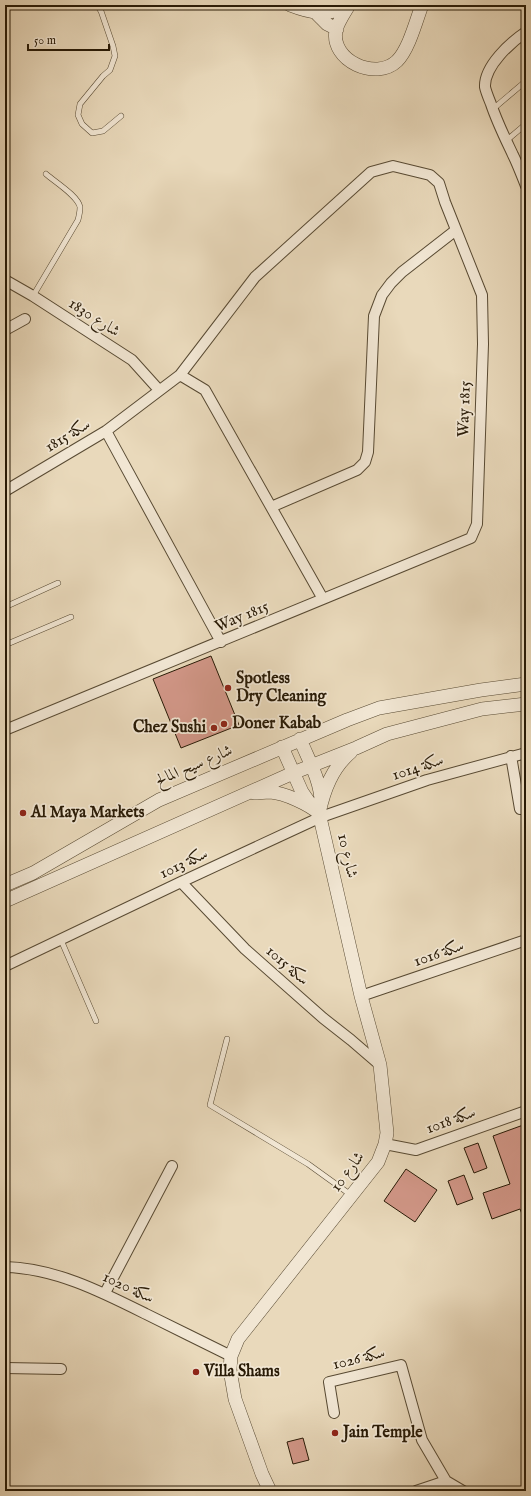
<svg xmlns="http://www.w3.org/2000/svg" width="531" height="1496" font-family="'IM FELL English',Amiri,serif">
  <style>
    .building { fill: #d29788; stroke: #281a06 }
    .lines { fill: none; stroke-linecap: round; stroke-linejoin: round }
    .service-casing { stroke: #584a33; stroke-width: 6 }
    .minor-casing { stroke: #584a33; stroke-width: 12 }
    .tertiary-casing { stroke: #584a33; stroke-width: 14 }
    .service { stroke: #f1e6d3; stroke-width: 5 }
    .minor { stroke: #f1e6d3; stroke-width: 10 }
    .tertiary { stroke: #f1e6d3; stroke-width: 13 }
    .poi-dot { fill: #8f2418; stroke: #f1e6d3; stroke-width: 1.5 }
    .labels { text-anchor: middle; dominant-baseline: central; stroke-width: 3.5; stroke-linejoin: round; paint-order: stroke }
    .street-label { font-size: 16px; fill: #281a06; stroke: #f1e6d3 }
    .poi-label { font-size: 16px; font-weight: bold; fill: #281a06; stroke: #f1e6d3; text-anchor: start }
  </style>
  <rect width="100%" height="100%" fill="#e9d9bb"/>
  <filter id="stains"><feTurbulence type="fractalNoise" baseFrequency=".005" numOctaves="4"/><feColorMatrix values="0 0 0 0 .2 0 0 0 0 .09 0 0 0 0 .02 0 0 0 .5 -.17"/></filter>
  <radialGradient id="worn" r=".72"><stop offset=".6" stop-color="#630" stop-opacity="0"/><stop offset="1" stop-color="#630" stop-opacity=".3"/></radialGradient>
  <path class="building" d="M211,656L239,725L181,748L153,679Z
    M526,1124V1224L520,1209L492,1219L483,1193L510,1184L493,1136Z
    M478,1143L487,1168L474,1173L464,1148Z
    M406,1169L437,1190L415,1222L384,1201Z
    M464,1175L473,1199L457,1205L448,1181Z
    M303,1438L309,1460L293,1464L287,1442Z"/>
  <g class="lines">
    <defs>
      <path id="service" d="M97,5L101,11L113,46L115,56L110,70L103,76L80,104L78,115L82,124L92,133L103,131L121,116
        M493,109L526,81
        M506,141L526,124
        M33,296L78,220C79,216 80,212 80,207C78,196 55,182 46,174
        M5,607L58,583
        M5,645L71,617
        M61,940L96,1021
        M227,1039L210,1105L308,1164L351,1195"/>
      <path id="minor" d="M526,32C511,42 484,66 485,87C486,92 489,99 491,104C497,122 505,138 513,155C518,165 522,176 526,186
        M5,280L33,296L132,360L159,390
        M5,330L25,319
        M180,375L205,390L323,599
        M106,431L221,642
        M5,491L106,431L180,375L255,277L371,172L393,166L430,175L439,183L445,202L482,295L483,344L477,524L471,538L5,730
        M271,507L357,470L365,462L368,452L374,316L382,295L391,283L402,272L456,230
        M511,756L520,809
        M181,882L245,949L323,1018L351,1040L380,1065
        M5,966L181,882L321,817L427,780L526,753
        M361,996L526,940
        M385,1144L416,1150L526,1111
        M5,1267C55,1268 102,1292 146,1314C174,1328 203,1342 231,1356
        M105,1293L172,1166
        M5,1368L61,1369
        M334,1413L329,1382L401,1365L422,1440L446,1481L463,1491
        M416,1491L446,1481"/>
      <path id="tertiary" d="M290,5C308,12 330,18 346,5
        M349,5C345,12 338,22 336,30C330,61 376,81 397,61C409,49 416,21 422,5
        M315,12L327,24L337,29
        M300,739C308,759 321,781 321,802
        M282,747L302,792L313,808
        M254,793C259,793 265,792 270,792C285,793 308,804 319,813
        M319,813C324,790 332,768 351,752
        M5,885L33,873L159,800L347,720L379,708L481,690L526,684
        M5,901L293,773L356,748L387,734L482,709L526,704
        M270,1491L262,1474L235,1399L230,1370L231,1356L238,1339L378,1162L385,1144L387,1133L380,1065L361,996L319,813"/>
    </defs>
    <use href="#service" class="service-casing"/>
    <use href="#minor" class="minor-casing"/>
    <use href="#tertiary" class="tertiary-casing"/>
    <use href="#service" class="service"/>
    <use href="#minor" class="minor"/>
    <use href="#tertiary" class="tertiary"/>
  </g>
  <g class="poi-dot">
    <circle cx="228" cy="688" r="4"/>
    <circle cx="224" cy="724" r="4"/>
    <circle cx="214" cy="728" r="4"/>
    <circle cx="23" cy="813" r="4"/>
    <circle cx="196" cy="1372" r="4"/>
    <circle cx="335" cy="1433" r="4"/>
  </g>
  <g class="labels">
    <g class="street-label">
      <text transform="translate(94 318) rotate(33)">1830 شارع</text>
      <text transform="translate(465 409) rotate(-88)">Way 1815</text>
      <text transform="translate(68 436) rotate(-31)">سكة 1815</text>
      <text transform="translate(242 617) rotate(-23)">Way 1815</text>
      <text transform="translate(194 766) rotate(-23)">شارع سيح المالح</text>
      <text transform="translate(418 768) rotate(-18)">سكة 1014</text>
      <text transform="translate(347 856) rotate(77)">شارع 10</text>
      <text transform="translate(184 864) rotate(-25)">سكة 1013</text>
      <text transform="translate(439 954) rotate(-19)">سكة 1016</text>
      <text transform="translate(287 966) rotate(41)">سكة 1015</text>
      <text transform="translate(451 1121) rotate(-20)">سكة 1018</text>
      <text transform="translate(348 1172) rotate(-53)">شارع 10</text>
      <text transform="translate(128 1288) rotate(25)">سكة 1020</text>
      <text transform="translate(359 1359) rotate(-14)">سكة 1026</text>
    </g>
    <g class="poi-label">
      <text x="236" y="679">Spotless<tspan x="236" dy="18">Dry Cleaning</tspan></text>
      <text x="232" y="724">Doner Kabab</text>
      <text x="206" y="728" text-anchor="end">Chez Sushi</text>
      <text x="31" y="813">Al Maya Markets</text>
      <text x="204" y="1372">Villa Shams</text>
      <text x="343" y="1433">Jain Temple</text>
    </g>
  </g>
  <rect width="531" height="1496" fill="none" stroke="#e9d9bb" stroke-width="20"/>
  <rect x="6" y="6" width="519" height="1484" fill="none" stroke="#281a06" stroke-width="2"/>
  <rect x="10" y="10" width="511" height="1476" fill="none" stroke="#281a06"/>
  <path d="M28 44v6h81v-6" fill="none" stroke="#281a06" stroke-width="2"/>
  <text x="34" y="44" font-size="12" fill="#281a06" stroke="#f1e6d3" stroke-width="3" paint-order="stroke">50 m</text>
  <rect width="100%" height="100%" filter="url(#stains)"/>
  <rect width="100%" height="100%" fill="url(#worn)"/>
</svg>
